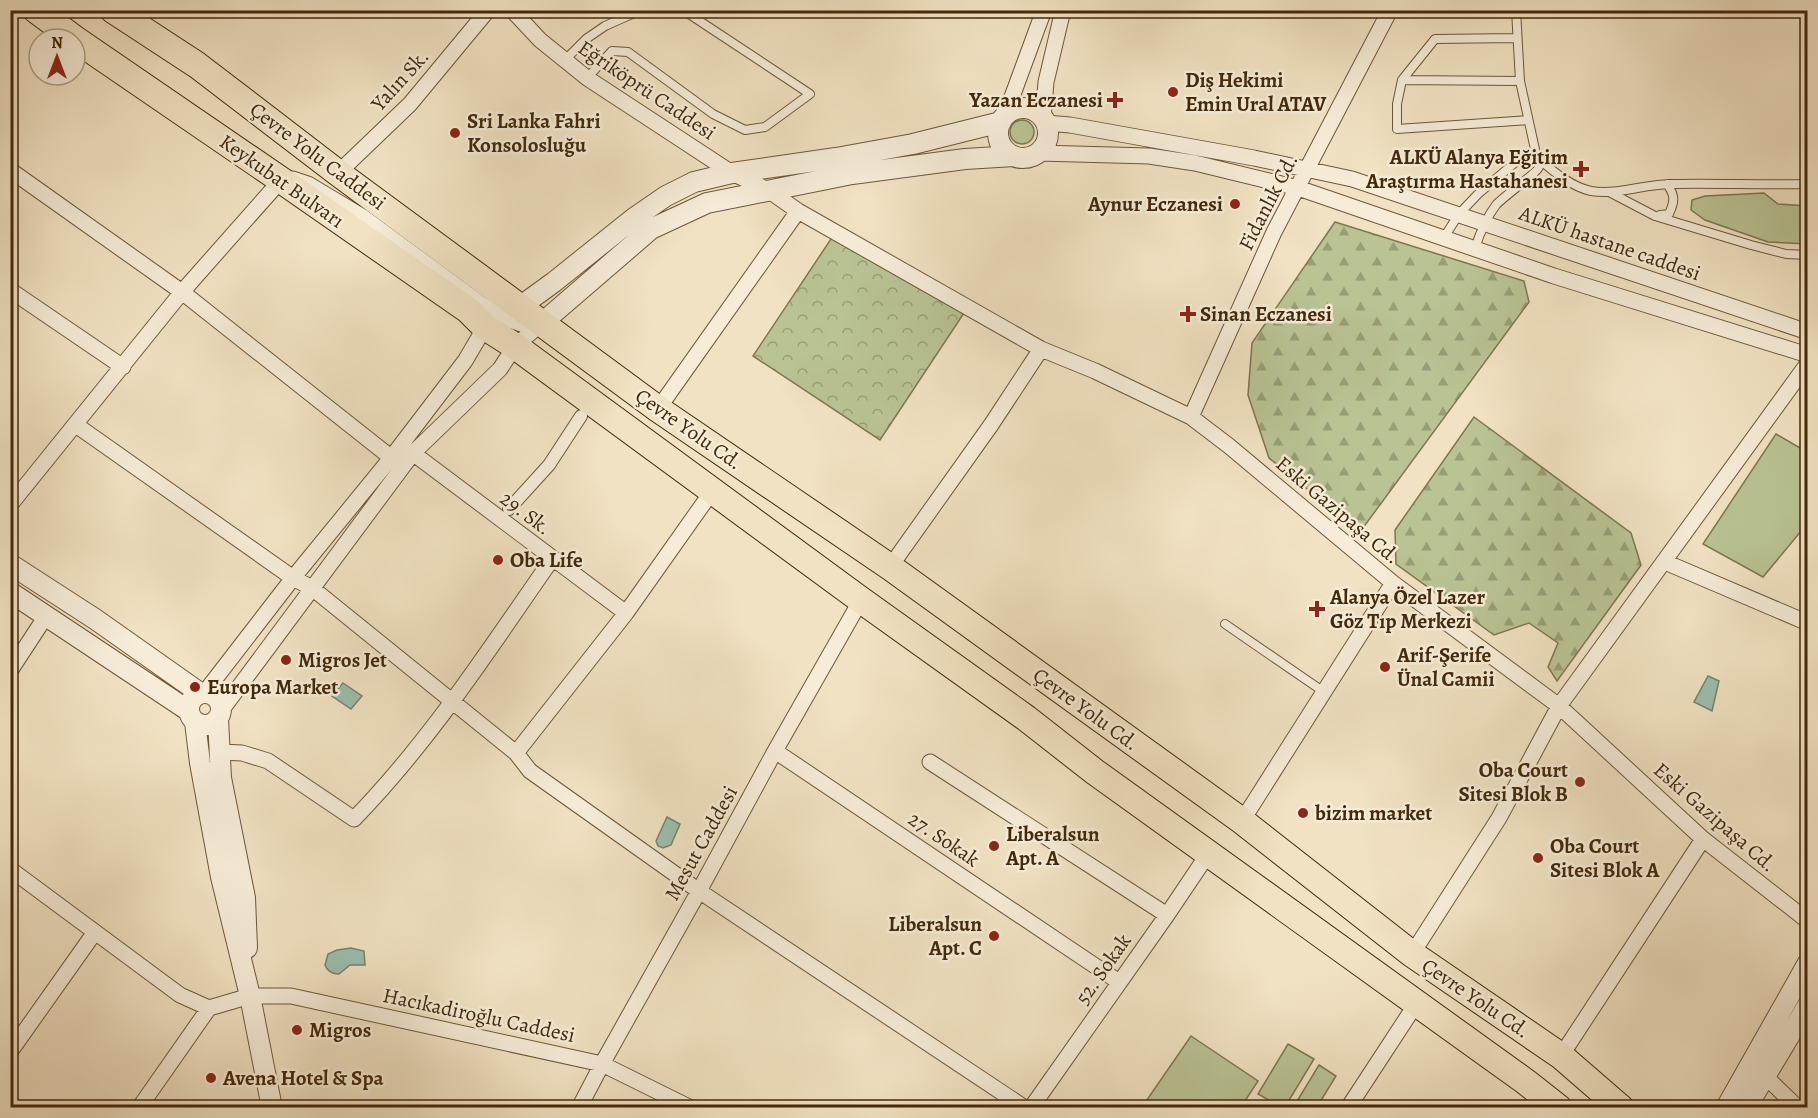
<svg xmlns="http://www.w3.org/2000/svg" width="1818" height="1118" font-family="Alegreya,serif">
  <style>
    .green { fill: #b9c394; stroke: #7e764f; stroke-width: 1.5 }
    .forest { fill: url(#forest-firs); stroke: #7e764f; stroke-width: 1.5 }
    .park { fill: url(#park-crowns); stroke: #7e764f; stroke-width: 1.5 }
    .water { fill: #9bbfaf; stroke: #77836d; stroke-width: 1.5 }
    .lines { fill: none; stroke-linecap: round; stroke-linejoin: round }
    .service-casing { stroke: #6e5738; stroke-width: 10 }
    .pedestrian-casing { stroke: #6e5738; stroke-width: 14 }
    .minor-casing { stroke: #6e5738; stroke-width: 17 }
    .tertiary-casing { stroke: #6e5738; stroke-width: 22 }
    .trunk-casing { stroke: #42290a; stroke-width: 28 }
    .service { stroke: #f6ecd8; stroke-width: 8 }
    .pedestrian { stroke: #f6ecd8; stroke-width: 12 }
    .minor { stroke: #f6ecd8; stroke-width: 15 }
    .tertiary { stroke: #f6ecd8; stroke-width: 20 }
    .trunk { stroke: #f1e2c3; stroke-width: 26 }
    .poi-dot { fill: #8f2418; stroke: #f6ecd8; stroke-width: 2 }
    .labels { text-anchor: middle; dominant-baseline: central; stroke-width: 5; stroke-linejoin: round; paint-order: stroke }
    .street-label { font-size: 21px; fill: #42290a; stroke: #f6ecd8 }
    .poi-label { font-size: 21px; font-weight: bold; fill: #42290a; stroke: #f6ecd8; text-anchor: start }
  </style>
  <defs>
    <pattern id="forest-firs" width="22" height="20" patternUnits="userSpaceOnUse" patternTransform="scale(1.5)"><rect width="22" height="20" fill="#b9c394"/><path d="M5 1l3.5 6h-7zM16 11l3.5 6h-7z" fill="#989e77"/></pattern>
    <pattern id="park-crowns" width="20" height="18" patternUnits="userSpaceOnUse" patternTransform="scale(1.5)"><rect width="20" height="18" fill="#b9c394"/><path d="M2 6a3 3 0 1 1 6 0M12 15a3 3 0 1 1 6 0" fill="none" stroke="#989e77"/></pattern>
  </defs>
  <rect width="100%" height="100%" fill="#f1e2c3"/>
  <filter id="stains"><feTurbulence type="fractalNoise" baseFrequency=".00333" numOctaves="4"/><feColorMatrix values="0 0 0 0 .2 0 0 0 0 .09 0 0 0 0 .02 0 0 0 .5 -.17"/></filter>
  <radialGradient id="worn" r=".72"><stop offset=".6" stop-color="#630" stop-opacity="0"/><stop offset="1" stop-color="#630" stop-opacity=".3"/></radialGradient>
  <path class="green" d="M1010 132a12 12 0 1 1 24 0a12 12 0 1 1-24 0Z
    M1764,193L1778,204L1807,206V244L1768,242L1705,220L1691,210L1692,200L1705,196Z
    M1776,434L1807,452V524L1763,577L1703,544Z
    M1191,1036L1258,1081L1241,1107H1142Z
    M1288,1044L1314,1059L1285,1107H1281L1258,1094Z
    M1319,1065L1336,1076L1317,1107H1297L1294,1106Z"/>
  <path class="forest" d="M1335,222L1524,281L1529,302L1360,532L1269,458L1248,395L1252,343Z
    M1474,417L1631,533L1641,565L1557,681L1548,667L1558,643L1529,623L1494,635L1396,564L1395,530Z"/>
  <path class="park" d="M837,230L964,313L880,440L753,356Z"/>
  <path class="water" d="M1708,676L1719,681L1712,711L1694,702Z
    M343,683L362,696L351,709L332,696Z
    M667,817L680,824L671,845L663,848L658,846L656,841Z
    M351,948L364,951L365,965H350L339,974C332,974 327,971 325,965L328,954L337,950Z"/>
  <g class="lines">
    <defs>
      <path id="service" d="M1516,10L1520,81L1536,154
        M1517,38L1435,39L1402,80L1397,104V129L1528,120
        M565,60L586,39L605,26L641,10
        M587,78L612,51L628,52L713,114L745,130L765,127L810,94L683,10
        M1402,80L1520,81
        M1540,160C1554,172 1572,187 1591,191C1617,195 1642,185 1669,184C1715,183 1761,185 1808,184
        M1611,193L1655,216L1751,245L1786,254L1808,255
        M1660,215L1669,214C1675,201 1675,195 1667,184
        M1443,239L1459,214L1478,194L1525,154H1536C1539,159 1541,162 1539,167C1538,172 1503,197 1496,205C1486,218 1480,233 1475,248
        M1225,624L1324,692"/>
      <path id="pedestrian" d="M509,509L549,465L581,416"/>
      <path id="minor" d="M512,10L540,40L587,78L732,173L768,190L798,211L1041,349L1095,371L1191,417L1229,446L1393,583L1559,706L1703,839L1808,921
        M1005,116L1044,10
        M1043,118L1046,82L1063,10
        M1046,123L1070,125L1254,158L1352,179L1808,332
        M1038,153L1149,156L1195,163L1298,188L1554,276L1808,355
        M10,170L182,292L398,463
        M338,173L410,104L488,10
        M10,290L123,367
        M658,409L798,211
        M1191,417L1274,232L1390,10
        M76,425L293,578L312,588L516,753L530,771L699,891L1025,1108
        M406,448L626,613
        M10,505L182,292L281,180L293,179L308,184L363,217L480,303L502,317L521,324L540,323
        M1665,562L1808,623
        M890,567L991,425L1041,349
        M10,671L46,616
        M205,692L293,578L391,458L465,361L485,327L491,323
        M221,708V711L413,453L500,369L515,346L542,323
        M775,751L1119,982
        M220,752L242,753L268,761L354,819C430,741 490,648 552,559
        M516,753L626,613L713,490
        M930,762L1167,915
        M1242,821L1393,583
        M10,869L180,995L209,1008
        M1412,954L1499,818L1559,706L1808,363
        M10,1052L95,932
        M1561,1056L1703,839
        M1766,1077L1798,1108
        M139,1108L209,1008L250,996H291L602,1064L691,1108
        M579,1108L602,1064L699,891L775,751L861,600
        M1031,1108L1167,915L1208,854
        M1348,1108L1416,1004"/>
      <path id="tertiary" d="M998 133a25 25 0 1 1 50 0a25 25 0 1 1-50 0Z
        M521,306L554,282L634,218L666,196L694,182L732,173L836,158L913,144L1001,122
        M542,323L651,229L707,203L852,174L965,159L1014,156
        M10,564L95,619L200,693
        M10,592L189,711
        M189 709a16 16 0 1 1 32 0a16 16 0 1 1-32 0Z
        M218,719L221,778L245,898L247,948
        M195,722L200,763L221,877L250,996L272,1108
        M1726,1108L1808,963
        M1746,1108L1808,1005"/>
      <path id="trunk" d="M36,10L75,39
        M113,10L197,65L338,173L658,409L890,567L1242,821L1412,954L1561,1056L1621,1108
        M75,39L281,180L468,310L485,327L515,346L861,600L1026,718L1095,772L1526,1082L1559,1108"/>
    </defs>
    <use href="#service" class="service-casing"/>
    <use href="#pedestrian" class="pedestrian-casing"/>
    <use href="#minor" class="minor-casing"/>
    <use href="#tertiary" class="tertiary-casing"/>
    <use href="#trunk" class="trunk-casing"/>
    <use href="#service" class="service"/>
    <use href="#pedestrian" class="pedestrian"/>
    <use href="#minor" class="minor"/>
    <use href="#tertiary" class="tertiary"/>
    <use href="#trunk" class="trunk"/>
  </g>
  <g class="poi-dot">
    <circle cx="1173" cy="92" r="6"/>
    <path d="M1112 91h6v6h6v6h-6v6h-6v-6h-6v-6h6z"/>
    <circle cx="455" cy="133" r="6"/>
    <path d="M1578 160h6v6h6v6h-6v6h-6v-6h-6v-6h6z"/>
    <circle cx="1235" cy="204" r="6"/>
    <path d="M1185 305h6v6h6v6h-6v6h-6v-6h-6v-6h6z"/>
    <circle cx="498" cy="560" r="6"/>
    <path d="M1314 600h6v6h6v6h-6v6h-6v-6h-6v-6h6z"/>
    <circle cx="286" cy="660" r="6"/>
    <circle cx="1385" cy="667" r="6"/>
    <circle cx="195" cy="687" r="6"/>
    <circle cx="1580" cy="782" r="6"/>
    <circle cx="1303" cy="813" r="6"/>
    <circle cx="994" cy="846" r="6"/>
    <circle cx="1538" cy="858" r="6"/>
    <circle cx="994" cy="936" r="6"/>
    <circle cx="297" cy="1030" r="6"/>
    <circle cx="211" cy="1078" r="6"/>
  </g>
  <g class="labels">
    <g class="street-label">
      <text transform="translate(400 80) rotate(-48)">Yalın Sk.</text>
      <text transform="translate(647 90) rotate(34)">Eğriköprü Caddesi</text>
      <text transform="translate(318 156) rotate(37)">Çevre Yolu Caddesi</text>
      <text transform="translate(282 181) rotate(35)">Keykubat Bulvarı</text>
      <text transform="translate(1268 202) rotate(-63)">Fidanlık Cd.</text>
      <text transform="translate(1610 243) rotate(19)">ALKÜ hastane caddesi</text>
      <text transform="translate(689 429) rotate(35)">Çevre Yolu Cd.</text>
      <text transform="translate(1338 510) rotate(40)">Eski Gazipaşa Cd.</text>
      <text transform="translate(526 513) rotate(37)">29. Sk.</text>
      <text transform="translate(1086 709) rotate(36)">Çevre Yolu Cd.</text>
      <text transform="translate(1715 817) rotate(41)">Eski Gazipaşa Cd.</text>
      <text transform="translate(944 839) rotate(34)">27. Sokak</text>
      <text transform="translate(701 843) rotate(-61)">Mesut Caddesi</text>
      <text transform="translate(1103 969) rotate(-55)">52. Sokak</text>
      <text transform="translate(1476 998) rotate(34)">Çevre Yolu Cd.</text>
      <text transform="translate(479 1015) rotate(12)">Hacıkadiroğlu Caddesi</text>
    </g>
    <g class="poi-label">
      <text x="1185" y="80">Diş Hekimi<tspan x="1185" dy="24">Emin Ural ATAV</tspan></text>
      <text x="1103" y="100" text-anchor="end">Yazan Eczanesi</text>
      <text x="467" y="121">Sri Lanka Fahri<tspan x="467" dy="24">Konsolosluğu</tspan></text>
      <text x="1568" y="157" text-anchor="end">ALKÜ Alanya Eğitim<tspan x="1568" dy="24">Araştırma Hastahanesi</tspan></text>
      <text x="1223" y="204" text-anchor="end">Aynur Eczanesi</text>
      <text x="1200" y="314">Sinan Eczanesi</text>
      <text x="510" y="560">Oba Life</text>
      <text x="1330" y="597">Alanya Özel Lazer<tspan x="1330" dy="24">Göz Tıp Merkezi</tspan></text>
      <text x="1397" y="655">Arif-Şerife<tspan x="1397" dy="24">Ünal Camii</tspan></text>
      <text x="298" y="660">Migros Jet</text>
      <text x="207" y="687">Europa Market</text>
      <text x="1568" y="770" text-anchor="end">Oba Court<tspan x="1568" dy="24">Sitesi Blok B</tspan></text>
      <text x="1315" y="813">bizim market</text>
      <text x="1006" y="834">Liberalsun<tspan x="1006" dy="24">Apt. A</tspan></text>
      <text x="1550" y="846">Oba Court<tspan x="1550" dy="24">Sitesi Blok A</tspan></text>
      <text x="982" y="924" text-anchor="end">Liberalsun<tspan x="982" dy="24">Apt. C</tspan></text>
      <text x="309" y="1030">Migros</text>
      <text x="223" y="1078">Avena Hotel &amp; Spa</text>
    </g>
  </g>
  <rect width="1818" height="1118" fill="none" stroke="#f1e2c3" stroke-width="36"/>
  <rect x="12" y="12" width="1794" height="1094" fill="none" stroke="#42290a" stroke-width="3"/>
  <rect x="18" y="18" width="1782" height="1082" fill="none" stroke="#42290a" stroke-width="1.5"/>
  <g transform="translate(57 57)"><circle r="28" fill="#f6ecd8" stroke="#ae9e86" stroke-width="1.5"/>
  <path d="M0-4.5L10 22L0 15L-10 22Z" fill="#8f2418"/>
  <text y="-9" font-size="16" font-weight="bold" text-anchor="middle" fill="#42290a">N</text>
  </g>
  <rect width="100%" height="100%" filter="url(#stains)"/>
  <rect width="100%" height="100%" fill="url(#worn)"/>
</svg>
